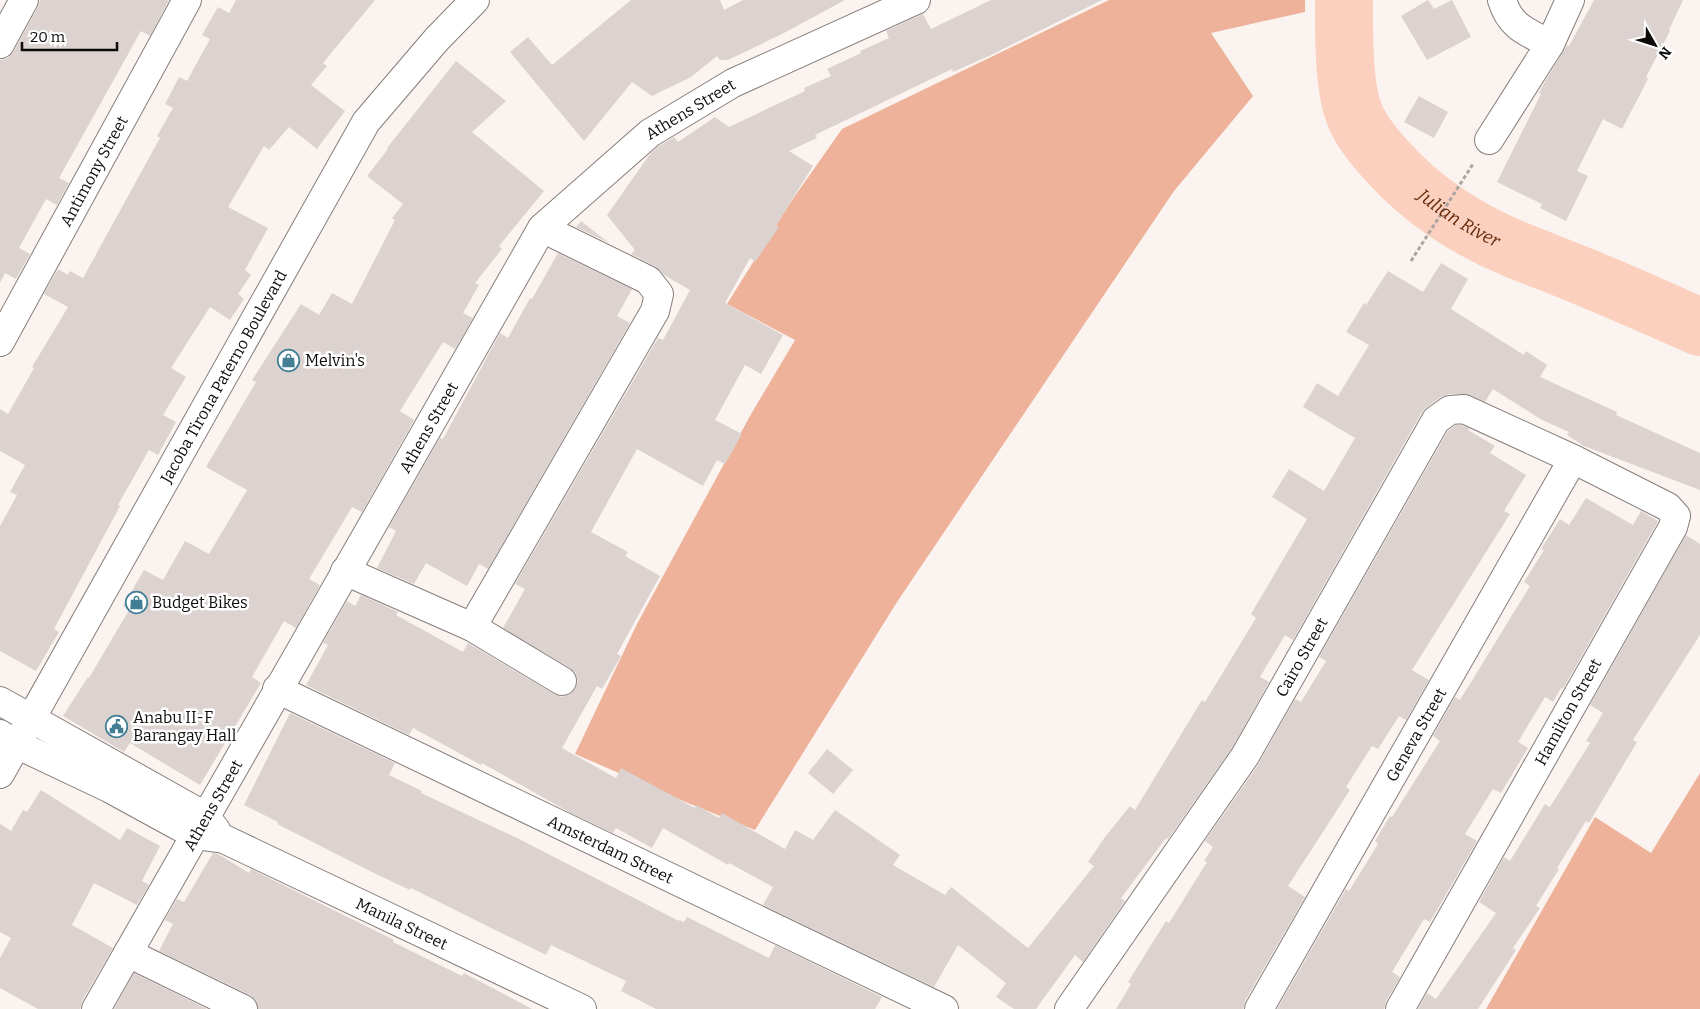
<svg xmlns="http://www.w3.org/2000/svg" width="1700" height="1009" font-family="Bitter,serif">
  <style>
    .green { fill: #edb299 }
    .lines { fill: none; stroke-linecap: round; stroke-linejoin: round }
    .river { stroke: #fcd0bf; stroke-width: 58 }
    .building { fill: #dcd3d0 }
    .minor-casing { stroke: #867e7b; stroke-width: 30 }
    .tertiary-casing { stroke: #867e7b; stroke-width: 30 }
    .path { stroke: #aba5a2; stroke-width: 3; stroke-dasharray: 4 2.5; stroke-linecap: butt }
    .minor { stroke: #fff; stroke-width: 28 }
    .tertiary { stroke: #fff; stroke-width: 28 }
    .labels { text-anchor: middle; dominant-baseline: central; stroke-width: 5; stroke-linejoin: round; paint-order: stroke }
    .street-label { font-size: 16px; fill: #0d0b0a; stroke: #fff }
    .poi-label { font-size: 16px; fill: #0d0b0a; stroke: #fff; text-anchor: start }
    .water-label { font-size: 18px; font-style: italic; fill: #642809; stroke: #fff }
  </style>
  <rect width="100%" height="100%" fill="#fbf3ef"/>
  <path class="green" d="M1109,0H1305V12L1211,33L1253,96L1174,191L897,602L755,830L688,803L575,754L637,624L750,416L795,340L727,304L790,203L842,129Z
    M1700,773V1009H1486L1595,817L1651,853Z"/>
  <g class="lines">
    <path class="river" id="s1" d="M1344,0C1344,32 1343,83 1354,113C1361,132 1375,148 1388,162C1421,199 1466,229 1512,248C1535,258 1559,266 1582,276C1622,292 1661,310 1700,327"/>
  </g>
  <path class="building" d="M40,0H169L150,36L141,31L59,178L69,183L57,205L46,199L19,248L30,254L16,279L5,273L0,283V60L8,58L14,51L38,7Z
    M236,0H375L323,63L327,66L311,85L345,111L317,149L289,127L269,150L264,146L228,207L268,228L245,270L251,275L238,294L244,299L230,320L210,307L171,368L186,377L163,415L176,422L158,455L149,450L118,505L120,506L54,629L59,632L36,671L0,651V526L17,495L10,492L25,465L0,451V409L8,414L34,368L32,367L68,307L44,294L58,269L68,275L70,271L83,278L160,138L157,136L173,108L165,104L179,77L187,81L210,39L202,35L218,7L229,13Z
    M631,0H720L724,10L743,0H845L784,33L728,60H720L717,56L691,77L652,96L632,82L584,141L510,52L528,37L552,65Z
    M991,0H1102L991,55L953,72L952,69L815,135L817,138L789,151L813,166L776,225L779,227L755,262L750,258L725,303L783,335L761,374L745,365L715,420L742,434L725,464L717,460L703,486L637,449L591,532L628,552L625,556L660,576L617,654L621,656L602,689L597,686L562,748L616,778L621,768L695,808L696,805L719,818L722,813L785,849L795,830L813,840L835,810L900,855L893,865L945,895L951,887L1028,948L1094,866L1088,862L1105,837L1130,806L1135,810L1202,700L1205,702L1256,618L1251,614L1307,519L1272,497L1289,469L1324,491L1355,438L1303,407L1317,383L1338,396L1369,345L1346,332L1364,303L1366,305L1388,271L1423,292L1441,263L1468,279L1451,309L1524,355L1526,351L1547,365L1540,377L1617,412L1616,415L1700,453V490L1584,446L1567,435L1569,432L1542,420L1493,389L1485,402L1470,395L1449,394L1441,397L1427,407L1422,412L1293,640L1285,635L1260,677L1269,682L1232,748L1168,839L1166,838L1121,898L1125,901L1083,962L1075,955L1036,1009H1014L996,997L1006,983L958,945L934,987L763,905L773,887L729,863L728,865L663,828L652,848L616,828L613,833L569,812L482,763L481,765L413,728L409,735L306,685L328,645L323,643L347,601L355,606L361,595L398,612L396,615L463,652L468,643L554,694L562,697L570,694L575,689L578,681L575,673L570,668L503,628L525,589L515,584L658,338L663,340L690,290L664,275L655,266L631,254L635,250L607,215L650,154L659,146L674,137L678,142L715,117L729,127L805,91L804,88L831,76L827,69L861,53L860,51L889,38L886,31L923,14L931,29Z
    M1428,0L1434,9L1452,0L1471,37L1427,60L1401,16Z
    M1594,0H1683L1669,30L1670,31L1646,77L1648,79L1622,129L1603,119L1577,171L1588,176L1566,221L1540,208L1542,204L1497,182L1541,94L1539,93L1546,80L1567,45L1569,46Z
    M456,61L506,101L472,132L544,191L499,246L502,249L475,283L479,285L463,313L473,318L455,349L443,342L400,411L414,420L362,512L352,507L309,579L320,585L296,628L284,621L252,677L261,683L200,785L130,743L124,752L63,716L88,677L89,678L129,610L123,606L144,570L163,580L185,541L209,554L247,490L206,467L256,382L252,380L301,304L319,315L332,293L352,304L395,220L392,218L403,204L367,176L388,149L387,148Z
    M1419,96L1448,112L1434,138L1404,122Z
    M581,221L609,243L576,227Z
    M558,253L632,289L617,316L630,323L488,569L479,564L467,586L426,563L414,584L377,568L396,531L389,527L440,438L443,439L500,333L508,338L530,298L532,299Z
    M1456,425H1461L1469,428L1468,430L1495,446L1490,453L1526,475L1504,511L1510,514L1412,670L1429,680L1406,720L1399,716L1378,749L1372,746L1346,787L1350,790L1288,886L1305,897L1245,1001L1243,1009H1116L1131,984L1128,982L1166,921L1169,923L1207,862L1204,861L1213,847L1205,841L1258,765L1295,699L1301,702L1326,661L1319,657L1448,431Z
    M1586,498L1633,525L1641,511L1658,521L1563,689L1561,688L1553,702L1545,697L1518,742L1528,748L1501,793L1493,789L1465,834L1477,841L1430,922L1424,919L1392,972L1400,977L1386,1001L1384,1009H1277L1346,889L1349,891L1378,844L1375,841L1390,816L1392,817L1440,741L1433,736L1455,697L1460,700L1530,586L1524,582L1544,550L1541,549L1560,519L1569,525Z
    M1686,535L1700,544V635L1633,740L1637,742L1589,823L1586,821L1557,868L1559,869L1536,906L1540,908L1513,948L1516,950L1478,1009H1418L1427,993L1436,999L1496,913L1479,902L1504,857L1510,861L1545,804L1550,807L1590,743L1586,741L1603,713L1590,705Z
    M290,713L395,763L389,775L422,791L421,793L519,839L679,921V920L684,922L687,917L769,958L775,945L882,997L875,1009H656L621,991L626,981L551,945L546,955L411,888L410,890L376,874L277,824L278,822L244,805Z
    M827,749L853,770L833,794L808,773Z
    M41,790L120,840L127,828L160,846L142,881L149,885L137,905L94,883L72,925L113,948L82,1001L80,1009H38L0,988V958L11,938L0,932V824L11,831L23,810L27,812Z
    M213,853L218,854L249,873L251,869L265,876L394,940L393,942L462,976L464,973L532,1009H258L256,1001L250,995L159,951L173,924L165,920L177,899L184,902Z
    M134,973L207,1009H114Z"/>
  <g class="lines">
    <defs>
      <g id="minor">
        <path d="M1502,0C1510,27 1527,32 1550,44"/>
        <path d="M0,44L24,0"/>
        <path d="M1489,140L1550,44L1570,0"/>
        <path id="s2" d="M0,342L187,0"/>
        <path d="M345,571L472,627L655,311L659,294L648,280L542,228"/>
        <path d="M472,627L562,681"/>
        <path id="s3" d="M277,689L944,1009"/>
        <path d="M0,701L205,816L216,830"/>
        <path id="s4" d="M0,734L16,744L109,788L195,835L224,839L582,1009"/>
        <path d="M128,953L243,1009"/>
        <path id="s5" d="M96,1009L542,228L650,133L733,83L916,0"/>
        <path id="s6" d="M1069,1009L1245,756L1436,420L1450,410L1464,409L1573,459L1668,507L1676,516L1673,527L1400,1009"/>
        <path id="s7" d="M1259,1009L1573,459"/>
      </g>
      <g id="tertiary">
        <path id="s8" d="M0,774L366,122L437,39L475,0"/>
      </g>
    </defs>
    <use href="#minor" class="minor-casing"/>
    <use href="#tertiary" class="tertiary-casing"/>
    <path class="path" d="M1411,261L1473,164"/>
    <use href="#minor" class="minor"/>
    <use href="#tertiary" class="tertiary"/>
  </g>
  <defs>
    <symbol id="shop-ring" viewBox="-11 -11 22 22"><circle r="9.5" fill="#fff" stroke="#427f95" stroke-width="1.5"/><path d="M-5-2.5h2.3a2.7 3.5 0 0 1 5.4 0H5L5.5 6h-11ZM-1.5-2.5h3a1.5 2.3 0 0 0-3 0Z" fill="#427f95"/></symbol>
    <symbol id="civic-ring" viewBox="-11 -11 22 22"><circle r="9.5" fill="#fff" stroke="#427f95" stroke-width="1.5"/><path d="M-.6-6.5H3V-4.5H.6V-3L4-1V1h2V6H-6V1h2V-1L-.6-3ZM-1.2 2.5V6h2.4V2.5Z" fill="#427f95"/></symbol>
  </defs>
  <g fill-rule="evenodd">
    <use href="#shop-ring" x="276" y="348" width="25" height="25"/>
    <use href="#shop-ring" x="124" y="590" width="25" height="25"/>
    <use href="#civic-ring" x="104" y="714" width="25" height="25"/>
  </g>
  <g class="labels">
    <g class="street-label">
      <text stroke="none"><textPath href="#s5" startOffset="1090">Athens Street</textPath></text>
      <text stroke="none"><textPath href="#s2" startOffset="195">Antimony Street</textPath></text>
      <text stroke="none"><textPath href="#s8" startOffset="456">Jacoba Tirona Paterno Boulevard</textPath></text>
      <text stroke="none"><textPath href="#s5" startOffset="670">Athens Street</textPath></text>
      <text stroke="none"><textPath href="#s6" startOffset="422">Cairo Street</textPath></text>
      <text transform="translate(1568 712) rotate(-61)">Hamilton Street</text>
      <text stroke="none"><textPath href="#s7" startOffset="316">Geneva Street</textPath></text>
      <text stroke="none"><textPath href="#s5" startOffset="235">Athens Street</textPath></text>
      <text stroke="none"><textPath href="#s3" startOffset="370">Amsterdam Street</textPath></text>
      <text stroke="none"><textPath href="#s4" startOffset="446">Manila Street</textPath></text>
    </g>
    <g class="poi-label">
      <text x="305" y="360">Melvin's</text>
      <text x="152" y="602">Budget Bikes</text>
      <text x="133" y="717">Anabu II-F<tspan x="133" dy="18">Barangay Hall</tspan></text>
    </g>
    <g class="water-label">
      <text stroke="none"><textPath href="#s1" startOffset="265">Julian River</textPath></text>
    </g>
  </g>
  <g transform="translate(1655 45) rotate(129)" stroke="#ffffff" stroke-width="4" paint-order="stroke">
  <path d="M0-4L9 19L0 12L-9 19Z" fill="#0d0b0a"/>
  <text y="-8" font-size="14" font-weight="bold" text-anchor="middle" fill="#0d0b0a">N</text>
  </g>
  <path d="M22 42v8h95v-8" fill="none" stroke="#0d0b0a" stroke-width="2.5"/>
  <text x="30" y="42" font-size="15" fill="#0d0b0a" stroke="#ffffff" stroke-width="4" paint-order="stroke">20 m</text>
</svg>
